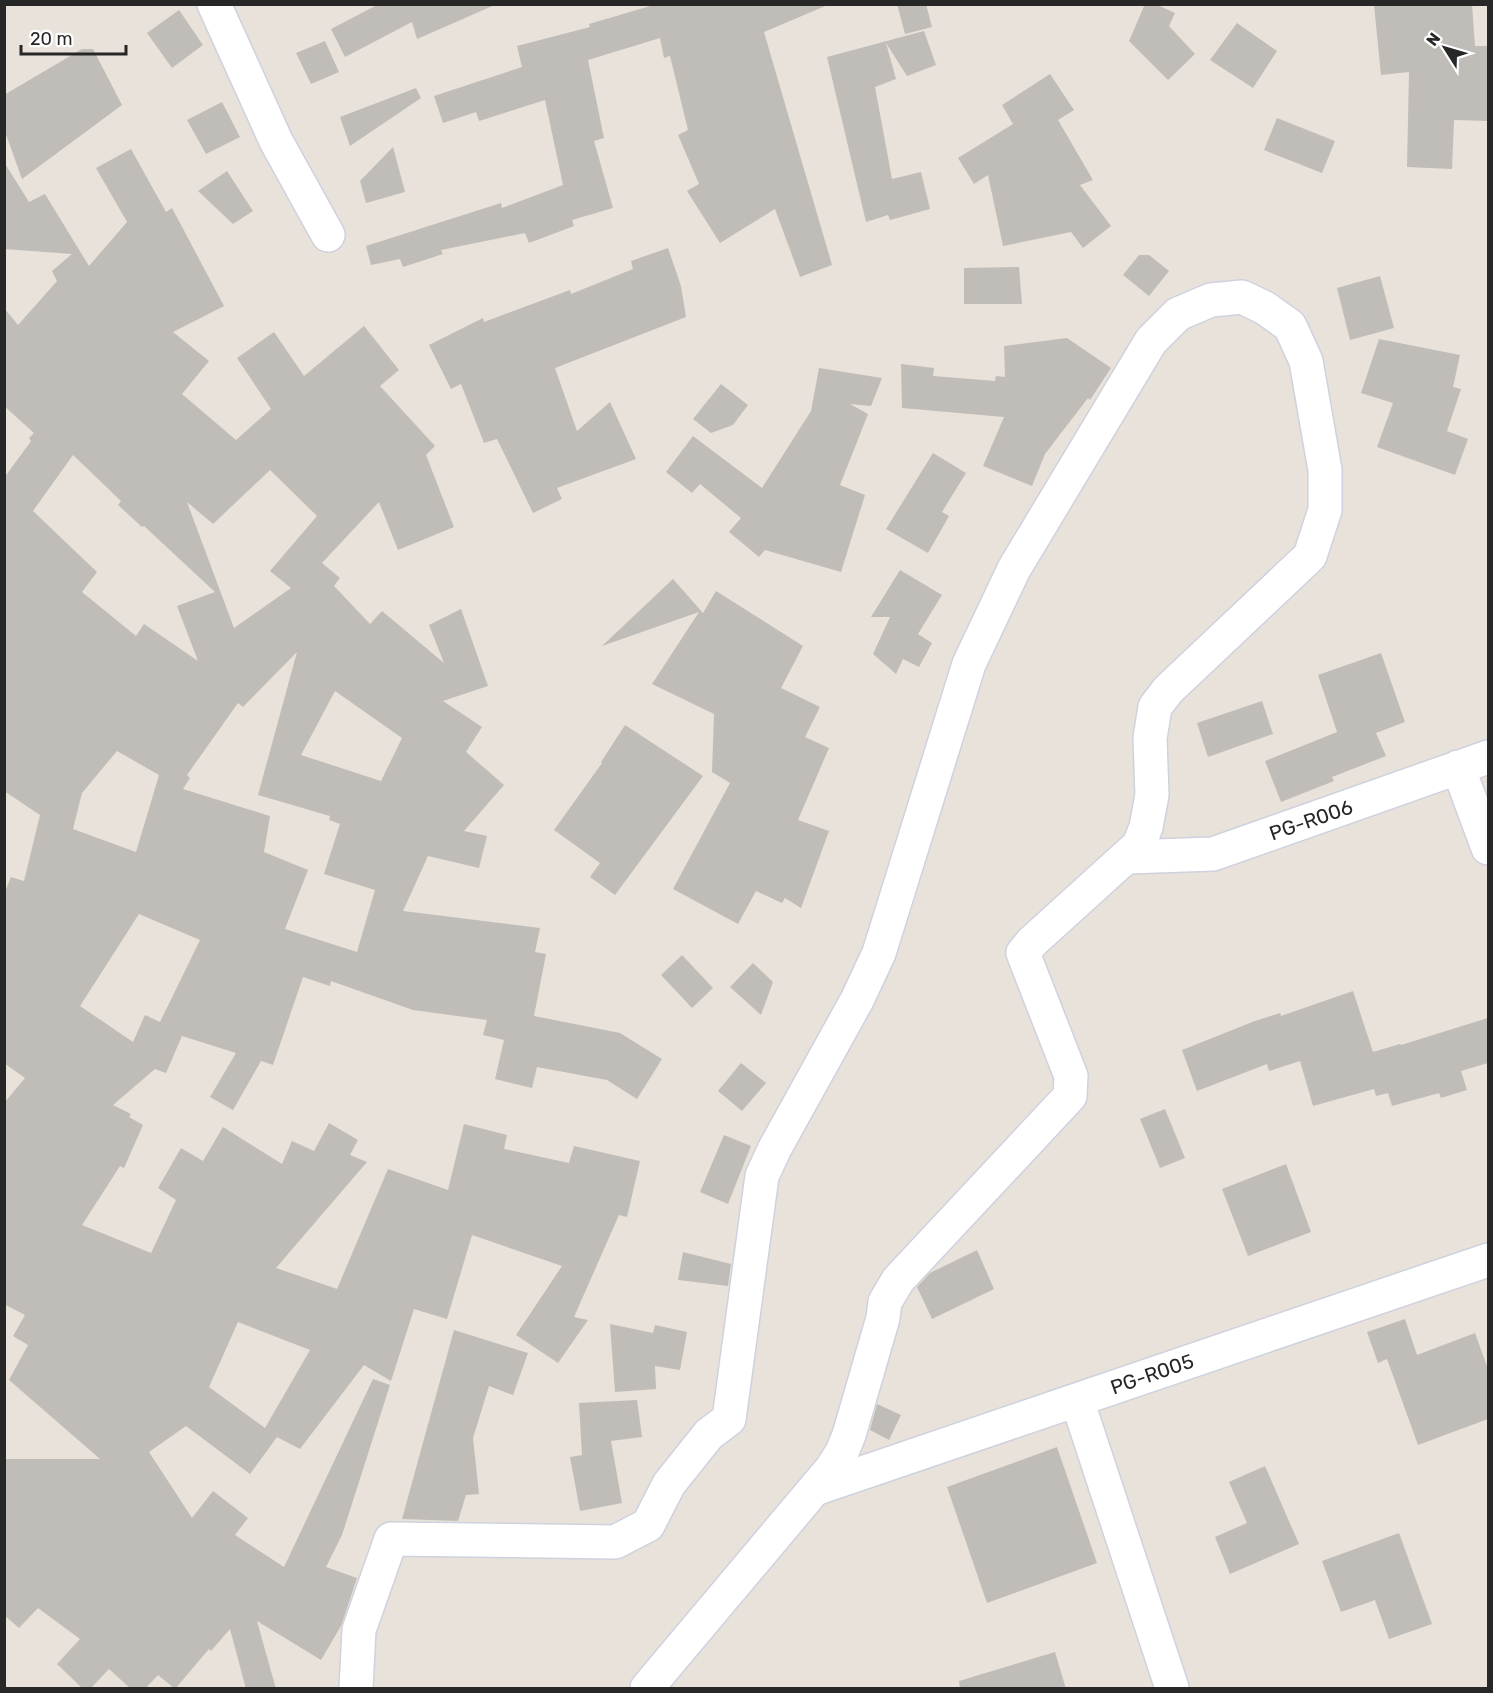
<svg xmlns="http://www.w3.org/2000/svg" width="1493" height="1693" font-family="Rubik,sans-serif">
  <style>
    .building { fill: #c0bcb7; fill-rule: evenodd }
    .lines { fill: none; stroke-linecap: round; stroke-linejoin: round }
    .minor-casing { stroke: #cfd2de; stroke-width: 36 }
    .minor { stroke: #fff; stroke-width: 33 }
    .labels { text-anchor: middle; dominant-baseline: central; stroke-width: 4.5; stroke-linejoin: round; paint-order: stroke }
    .street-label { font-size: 20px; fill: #272727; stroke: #fff }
  </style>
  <rect width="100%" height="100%" fill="#e8e2da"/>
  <path class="building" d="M379,4H497L417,39L412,22L345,57L331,29Z
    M657,4H830L764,32L832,265L800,277L775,209L720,243L687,191L699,184L678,135L688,130L670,56L664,58L660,38L588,60L604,138L594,141L613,208L572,220L574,226L529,243L525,233L441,250L443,254L403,267L400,259L371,265L366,246L501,203L502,208L563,185L545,100L479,121L476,112L443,123L434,96L522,67L517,46L590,27L589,24Z
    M897,4H926L932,27L905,34Z
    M1145,4H1155L1175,13L1169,26L1195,54L1168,80L1129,41Z
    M1472,4L1475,46H1488V121L1454,120L1452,169L1407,167L1409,72L1381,75L1374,5Z
    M179,10L203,45L172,68L147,33Z
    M1237,23L1277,51L1253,88L1210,60Z
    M924,31L936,65L907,76L886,43L896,79L875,87L892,179L921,172L930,209L890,220L888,215L866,222L827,57Z
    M325,41L339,72L311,84L296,53Z
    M82,49H93L122,105L22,179L4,129V95Z
    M1050,74L1074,110L1058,120L1093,180L1080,185L1111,226L1083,248L1071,232L1003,246L988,175L974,184L958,158L1013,124L1002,105Z
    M416,88L421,98L350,146L340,117Z
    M222,102L240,137L206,154L187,120Z
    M1277,118L1335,141L1322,173L1264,150Z
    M393,147L405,192L366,203L360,181Z
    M131,149L166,212L172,208L224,306L173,332L209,361L182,394L236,440L271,409L237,358L274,332L304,376L364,326L399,370L380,386L435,446L426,455L454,527L398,550L379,502L322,563L340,578L334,586L370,624L382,611L444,663L429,625L461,609L488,686L443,701L482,727L466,752L504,785L464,831L487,836L479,868L428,856L403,911L540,928L535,952L546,954L534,1016L620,1033L662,1059L637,1099L607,1080L537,1067L532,1088L495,1079L504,1040L483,1035L487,1020L413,1010L331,981L330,986L303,977L273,1065L261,1061L233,1110L210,1097L236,1053L182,1036L166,1073L155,1069L113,1105L131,1114L129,1117L143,1125L124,1168L120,1166L82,1225L151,1253L176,1200L158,1188L181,1148L203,1161L223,1127L282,1164L292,1141L314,1151L329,1123L358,1140L350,1155L367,1162L276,1268L337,1289L388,1169L448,1190L464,1124L507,1135L504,1149L569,1163L574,1146L640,1161L627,1217L619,1215L574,1317L588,1320L558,1363L516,1335L562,1266L472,1235L447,1319L414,1309L391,1381L364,1365L300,1449L277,1437L250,1474L186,1426L149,1452L192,1518L213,1491L248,1518L235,1535L284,1567L373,1379L390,1385L342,1535L326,1567L357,1578L341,1626L321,1660L257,1621L276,1689H246L230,1629L211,1651L209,1649L175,1689L158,1675L145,1689H131L109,1669L90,1689H83L57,1664L80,1639L38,1608L19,1628L4,1615V1459H100L9,1380L28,1345L13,1336L25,1315L4,1304V1103L25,1078L4,1063V894L11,877L24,881L40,815L4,791V478L31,441L29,438L34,433L4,406V308L18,325L57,281L52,271L72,254L4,249V162L29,202L45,194L89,266L127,222L96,168ZM73,455L121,501L118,505L142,527L144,526L215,592L177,606L198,661L144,624L136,636L82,592L97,572L33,511ZM270,470L317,516L270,571L291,588L234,628L187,502L213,524ZM297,652L258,795L330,816L329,820L340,824L324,874L375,890L357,952L285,929L308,870L264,852L270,816L183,789L190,778L187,775L238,703L243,707ZM335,691L402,738L381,781L301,755ZM117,751L159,775L136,852L73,829L82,793ZM139,914L200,940L160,1022L145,1015L133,1042L80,1006ZM238,1322L310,1350L265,1428L209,1387Z
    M227,171L253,211L233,224L198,191Z
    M668,248L681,286L686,317L555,368L577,431L610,402L636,459L557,488L562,499L533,513L497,439L484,443L461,384L451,389L429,345L483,318L484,322L570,290L571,294L633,269L631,261Z
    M1139,255H1149L1169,271L1149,296L1123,275Z
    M1019,267L1022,304H964V268Z
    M1380,276L1394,328L1350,340L1337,288Z
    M1067,338L1111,368L1090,400L1088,398L1045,454L1032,486L983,466L1004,417L902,408L901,364L934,368L933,376L995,381L996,376L1005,377L1004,346Z
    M1379,339L1460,355L1453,387L1461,389L1447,431L1468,439L1455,475L1377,447L1393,403L1361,393Z
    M819,368L882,378L871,406L850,404L868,414L840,485L865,495L841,572L765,550L759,557L729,532L741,518L700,484L692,493L666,472L693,436L762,488L811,411Z
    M721,384L748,405L733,425L711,433L693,419Z
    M933,453L966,473L942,512L949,516L928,553L886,529Z
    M900,570L942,595L918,634L932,643L919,667L903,659L896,674L873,654L890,617H871Z
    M673,579L703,613L716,591L803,646L781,688L820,707L805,737L829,748L798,820L829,831L801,908L785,898L782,903L756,891L738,924L673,889L730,783L712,772L714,714L652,684L699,612L602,646Z
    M1381,653L1405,722L1376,733L1386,756L1332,777L1334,781L1281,802L1265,761L1337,732L1318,675Z
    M1262,701L1273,734L1208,757L1197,723Z
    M625,725L703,776L615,895L590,877L600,863L554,830L602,763L601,762Z
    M682,955L713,988L692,1008L661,975Z
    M753,963L773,982L761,1015L730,987Z
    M1353,991L1373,1052L1400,1044L1401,1045L1488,1018V1063L1461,1071L1467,1090L1441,1098L1439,1093L1392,1106L1388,1093L1376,1096L1374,1089L1313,1106L1300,1061L1269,1071L1267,1064L1197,1091L1182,1050L1255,1021L1280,1013L1281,1016Z
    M741,1063L766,1083L742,1111L718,1091Z
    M1165,1109L1185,1158L1160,1168L1140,1119Z
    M724,1135L751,1146L728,1204L700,1192Z
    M1286,1164L1311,1232L1248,1256L1222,1189Z
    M977,1250L994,1289L932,1319L917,1287L930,1273Z
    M683,1252L731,1264L728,1286L678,1280Z
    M1405,1319L1417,1355L1475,1333L1488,1369V1419L1418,1445L1387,1359L1378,1363L1367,1332Z
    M610,1324L653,1333L655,1325L687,1332L680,1370L655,1366L656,1389L615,1392Z
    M454,1330L528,1353L513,1395L489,1386L473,1438L479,1494L466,1495L458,1521L402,1519Z
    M637,1400L642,1437L611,1441L622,1503L580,1511L570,1457L582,1455L579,1403Z
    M877,1404L901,1415L889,1440L870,1430Z
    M1057,1447L1097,1563L987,1603L947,1487Z
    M1265,1466L1299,1544L1230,1574L1215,1537L1247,1523L1229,1482Z
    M1399,1533L1432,1624L1389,1639L1375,1600L1341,1612L1322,1561Z
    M1055,1652L1066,1689H960L959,1681Z"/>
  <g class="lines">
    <defs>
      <path id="minor" d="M214,4L276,141L328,235
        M1458,767L1488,848
        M1128,857L1213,854L1488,757
        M1077,1400L1172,1688
        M815,1489L1488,1260
        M356,1688L359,1630L391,1539L615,1542L648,1525L669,1484L709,1434L729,1419L762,1176L775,1148L857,1000L879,953L969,664L1014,569L1151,341L1178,314L1211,300L1242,297L1265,308L1290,326L1306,361L1325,470V510L1310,556L1168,690L1155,707L1150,738L1152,795L1146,827L1139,845L1032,942L1023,953L1071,1076L1070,1096L898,1280L885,1302L883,1318L849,1435L842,1452L832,1468L647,1688"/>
    </defs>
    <use href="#minor" class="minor-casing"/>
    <use href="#minor" class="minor"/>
  </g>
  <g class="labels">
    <g class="street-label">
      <text transform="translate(1311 820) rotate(-19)">PG-R006</text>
      <text transform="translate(1152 1374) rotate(-19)">PG-R005</text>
    </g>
  </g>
  <rect width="1493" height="1693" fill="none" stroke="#272727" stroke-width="12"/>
  <g transform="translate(1445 48) rotate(307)" stroke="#ffffff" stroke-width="4.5" paint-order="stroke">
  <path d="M0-4.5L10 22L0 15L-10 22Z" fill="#272727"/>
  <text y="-9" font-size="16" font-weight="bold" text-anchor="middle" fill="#272727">N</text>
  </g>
  <path d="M21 45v9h105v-9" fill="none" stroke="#272727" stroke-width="3"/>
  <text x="30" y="45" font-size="18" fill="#272727" stroke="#ffffff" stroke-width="4.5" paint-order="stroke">20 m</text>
</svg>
